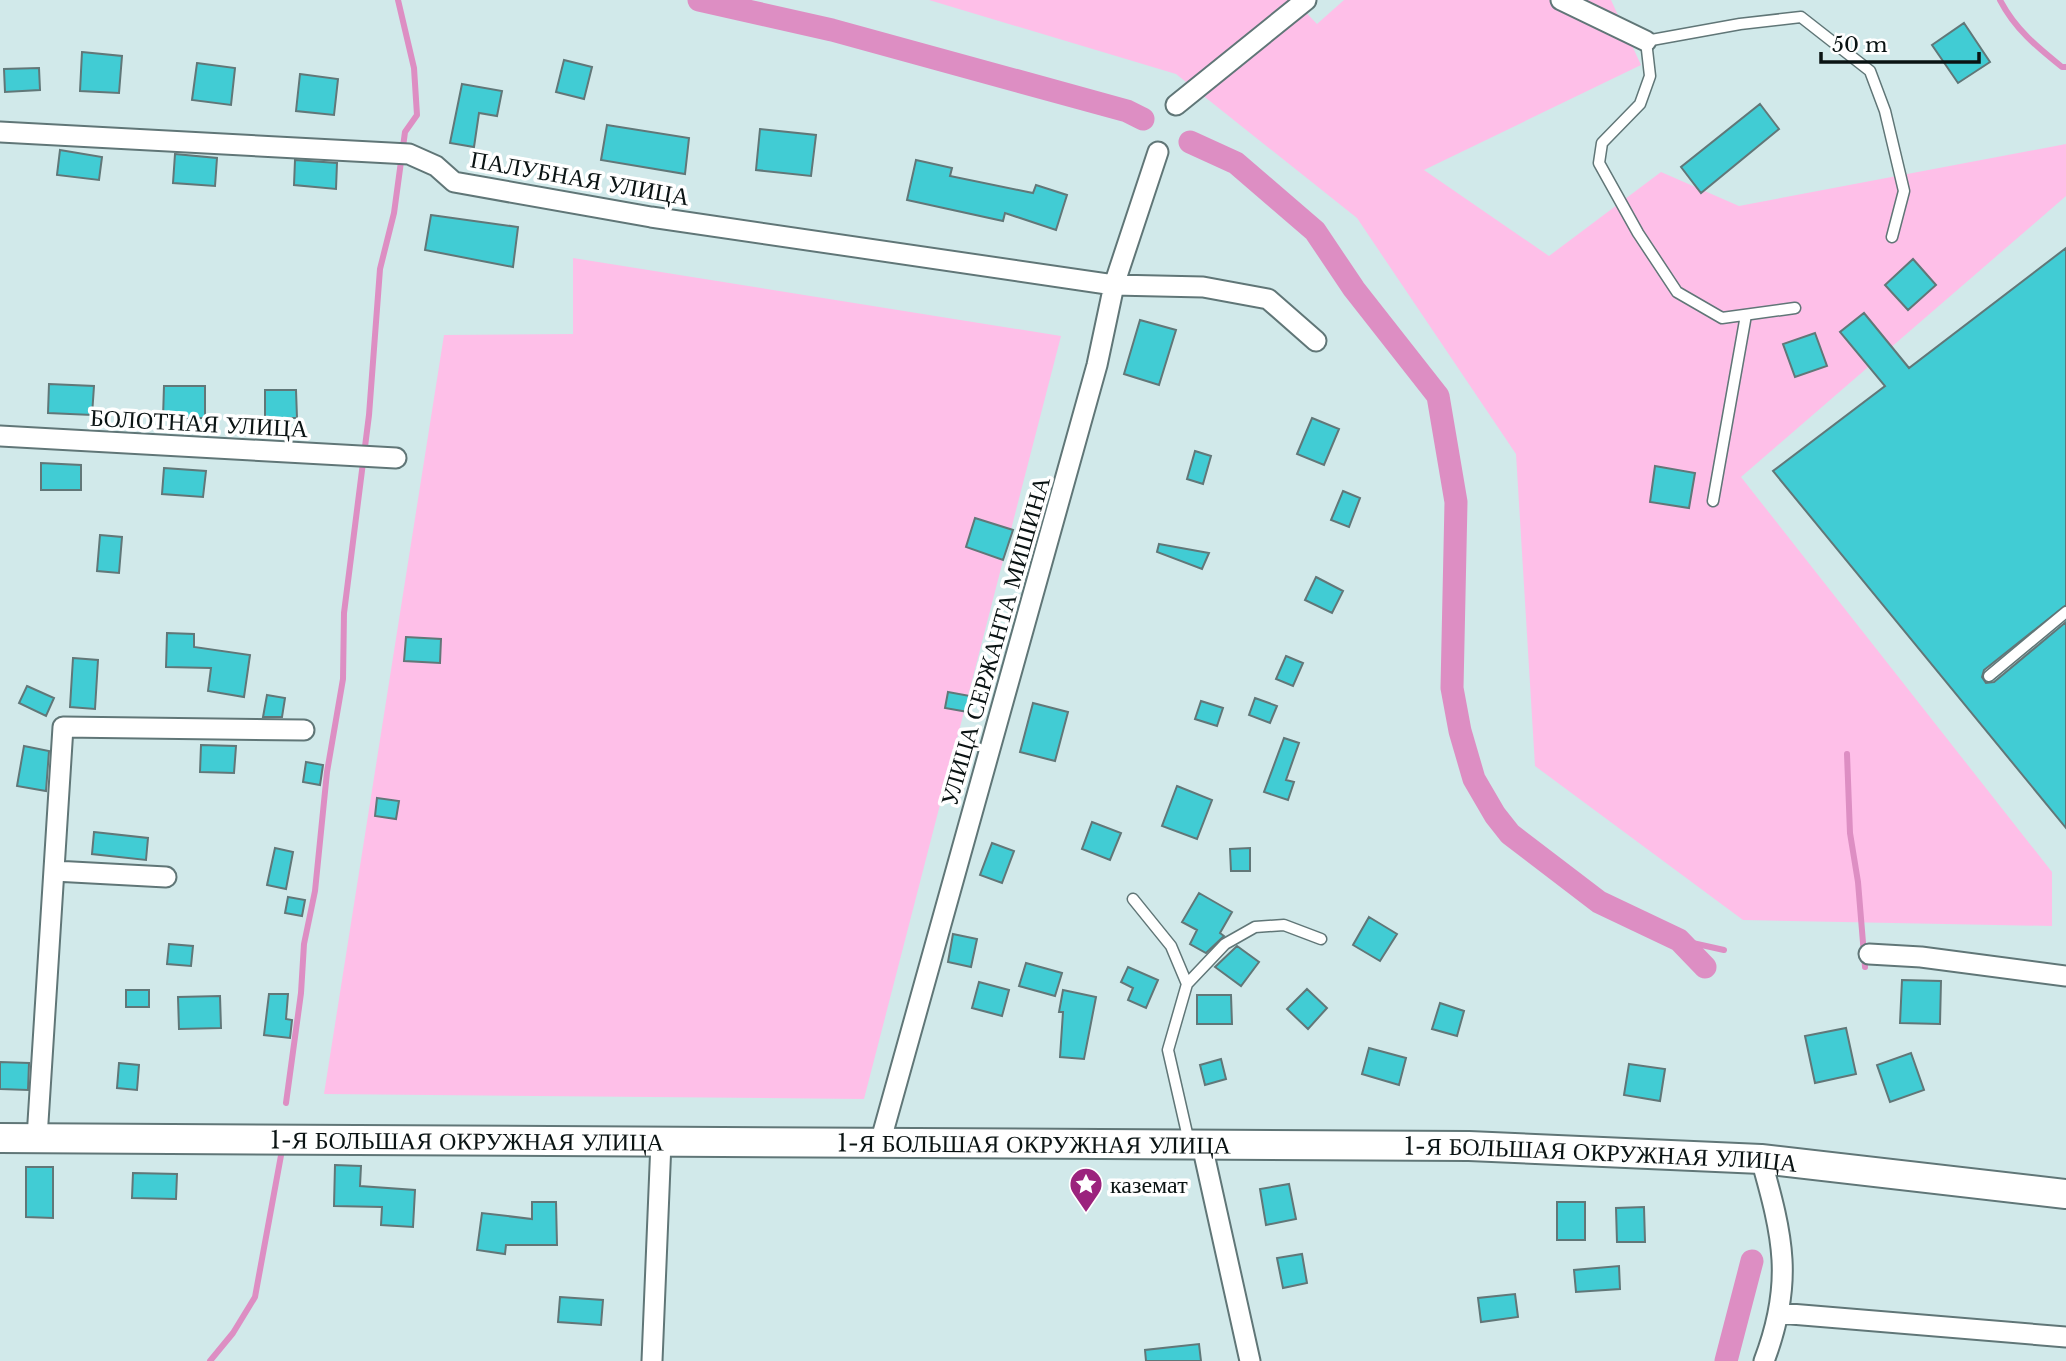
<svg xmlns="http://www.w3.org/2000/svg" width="2066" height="1361" font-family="'Libre Baskerville',serif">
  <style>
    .green { fill: #febfe8 }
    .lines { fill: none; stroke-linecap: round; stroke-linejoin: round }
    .stream { stroke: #dd8ec3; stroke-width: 6 }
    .canal { stroke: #dd8ec3; stroke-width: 23 }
    .building { fill: #41ccd4; stroke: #617778; stroke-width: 2 }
    .lane-casing { stroke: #607677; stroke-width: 13 }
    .street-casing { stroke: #607677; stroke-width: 23 }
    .secondary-casing { stroke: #607677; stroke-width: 32 }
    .lane { stroke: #fff; stroke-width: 10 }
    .street { stroke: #fff; stroke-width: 19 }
    .secondary { stroke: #fff; stroke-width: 28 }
    .labels { text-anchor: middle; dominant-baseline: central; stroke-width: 7; stroke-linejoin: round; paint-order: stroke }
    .street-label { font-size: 24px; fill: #0a1313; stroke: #fff }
    .poi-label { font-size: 24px; fill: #0a1313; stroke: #fff; text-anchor: start }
  </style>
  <rect width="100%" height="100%" fill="#d1e9ea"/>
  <path class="green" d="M929,0H1294L1317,24L1344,0H1611L1641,65L1424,170L1549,256L1661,172L1739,206L2066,144V196L1741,477L2052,872V926L1743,920L1535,766L1516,454L1357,218L1176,74Z
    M573,258L1061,336L864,1099L324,1094L444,335L573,334Z"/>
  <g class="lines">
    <path class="stream" d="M2000,0C2015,29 2037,47 2062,67H2066
      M1847,754L1850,833L1858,882L1865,967
      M1679,940L1724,950
      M286,1103L301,993L304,944L315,891L327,772L343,679L344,613L369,415L380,269L394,213L405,132L417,115L414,68L398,0
      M210,1361L233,1333L255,1297L282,1150"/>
    <path class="canal" d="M699,0L832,30L1127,111L1143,119
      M1190,142L1236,163L1315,231L1354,289L1438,396L1456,502L1452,688L1460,731L1474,779L1495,815L1510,834L1599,902L1679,940L1705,967
      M1726,1361L1752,1261"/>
  </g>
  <path class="building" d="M1964,23L1990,62L1958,83L1932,45Z
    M82,52L122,56L119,93L80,91Z
    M564,60L592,67L584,99L556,92Z
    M197,63L235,68L231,105L192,100Z
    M39,68L40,90L5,92L4,69Z
    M300,74L338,79L334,115L296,111Z
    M462,84L502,91L497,116L479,113L474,147L450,143Z
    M1760,104L1779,129L1701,193L1681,167Z
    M607,125L689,138L685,174L601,160Z
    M760,129L816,135L811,176L756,170Z
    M60,150L102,157L99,180L57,175Z
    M175,154L217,158L215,186L173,183Z
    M295,160L337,163L336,189L294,185Z
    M916,160L952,168L950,176L1033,193L1036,185L1067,195L1056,230L1005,213L1003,221L907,200Z
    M431,215L518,227L513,267L425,250Z
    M2066,248V605L1984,670L1982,677L1986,683L1994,682L2066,622V828L1773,471L1885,386L1840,332L1864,313L1909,368Z
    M1913,259L1936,285L1908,310L1885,285Z
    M1140,320L1176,330L1159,385L1124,374Z
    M1815,333L1827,366L1795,377L1783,344Z
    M49,384L94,386L92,415L48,413Z
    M164,386H205V418H163Z
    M265,390H296L297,418H265Z
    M1312,418L1339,429L1324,465L1297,454Z
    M1195,451L1211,456L1203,484L1187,479Z
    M41,463L81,465V490H41Z
    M1655,466L1695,473L1689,508L1650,502Z
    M164,468L206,471L203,497L162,494Z
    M1343,491L1360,498L1349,527L1331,520Z
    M975,518L1013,530L1003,560L966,547Z
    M100,535L122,537L119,573L97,571Z
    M1159,544L1209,553L1202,569L1157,552Z
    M1316,577L1343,591L1332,613L1305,600Z
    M167,633L194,634V647L250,655L244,697L208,691L211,668L166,667Z
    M406,637L441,639L440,663L404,661Z
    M1286,656L1303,663L1293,686L1276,679Z
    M73,658L98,660L95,709L70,707Z
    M27,686L54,698L46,716L19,703Z
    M948,692L970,696L968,712L945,708Z
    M267,695L285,698L282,717H263Z
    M1255,698L1277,706L1270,723L1249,715Z
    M1201,701L1223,708L1217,726L1195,719Z
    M1033,703L1068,712L1055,761L1020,752Z
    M1284,738L1299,743L1286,780L1294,782L1288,800L1264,792Z
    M201,745L236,746L234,773L200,772Z
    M24,746L49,751L46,791L17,786Z
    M306,762L323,765L320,785L303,782Z
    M1177,786L1212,800L1197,839L1162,826Z
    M377,798L399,801L396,819L375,816Z
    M1092,822L1121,833L1110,860L1082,849Z
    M94,832L148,838L146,860L92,854Z
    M992,843L1014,851L1002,883L980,875Z
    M275,848L293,852L286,889L267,885Z
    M1250,848V871H1231L1230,849Z
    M1199,893L1232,912L1220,933L1224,936L1206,953L1190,944L1197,930L1182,922Z
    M288,897L305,900L302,916L285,913Z
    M1369,917L1397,934L1380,961L1353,945Z
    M953,934L977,939L971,967L948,962Z
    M169,944L193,946L191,966L167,964Z
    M1237,946L1259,962L1241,986L1215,967Z
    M1026,963L1062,973L1055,996L1019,986Z
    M1128,967L1158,980L1146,1008L1128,1000L1133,988L1121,982Z
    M1902,980L1941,981L1940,1024L1900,1023Z
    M979,982L1009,990L1002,1016L972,1008Z
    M1307,989L1327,1008L1308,1029L1287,1009Z
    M126,990H149V1007H126Z
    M1063,990L1096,997L1084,1059L1060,1057L1063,1012H1059Z
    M269,994H288L286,1019L292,1020L290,1038L264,1035Z
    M1197,995H1231L1232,1024H1197Z
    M220,996L221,1028L179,1029L178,997Z
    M1440,1003L1464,1011L1457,1036L1432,1029Z
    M1846,1028L1856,1074L1815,1083L1805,1036Z
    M1369,1048L1406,1058L1399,1085L1362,1074Z
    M1911,1053L1924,1090L1890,1102L1877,1065Z
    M1221,1059L1226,1079L1205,1085L1200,1065Z
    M0,1062L29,1063L28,1090L0,1089Z
    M119,1063L139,1065L137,1090L117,1088Z
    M1629,1064L1665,1069L1660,1101L1624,1095Z
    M335,1165L361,1166L360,1186L415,1190L413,1227L381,1225L382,1207L334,1206Z
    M26,1167H53V1218L26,1217Z
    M133,1173L177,1174L176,1199L132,1198Z
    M1289,1184L1296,1219L1266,1225L1260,1189Z
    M532,1202H556L557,1245H506L505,1254L477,1250L482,1213L532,1219Z
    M1557,1202H1585V1240H1557Z
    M1644,1207L1645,1242H1617L1616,1208Z
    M1302,1254L1307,1283L1283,1288L1277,1258Z
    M1619,1266L1620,1289L1576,1292L1574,1270Z
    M1515,1294L1518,1317L1481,1322L1478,1298Z
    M560,1297L603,1300L601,1325L558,1322Z
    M1199,1344L1201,1361H1146L1145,1350Z"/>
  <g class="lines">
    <defs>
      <path id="lane" d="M1795,308L1722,318L1677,292L1638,233L1599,163L1602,143L1640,104L1650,76L1646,41L1740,24L1801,17L1870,71L1885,111L1904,191L1892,237
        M1713,501L1746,315
        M1989,676L2066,612
        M1133,899L1171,946L1187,984
        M1189,1142L1168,1050L1187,984L1225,944L1255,927L1284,925L1321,939"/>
      <path id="street" d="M1561,0L1646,41
        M1176,105L1306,0
        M0,132L409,154L436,166L454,182L651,217L1114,285L1203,287L1268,299L1316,341
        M0,436L396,458
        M54,871L166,877
        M1869,954L1921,957L2066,976
        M37,1138L63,727L304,730
        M880,1143L1097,365L1114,285L1158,152
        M1202,1145L1250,1361
        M1761,1159C1783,1237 1794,1282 1764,1361
        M1778,1313L2066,1337
        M652,1361L661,1142"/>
      <g id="secondary">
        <path id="s1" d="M0,1138L1469,1146L1761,1159L2066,1194"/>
      </g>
    </defs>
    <use href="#lane" class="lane-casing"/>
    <use href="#street" class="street-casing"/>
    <use href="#secondary" class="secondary-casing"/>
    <use href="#lane" class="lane"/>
    <use href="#street" class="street"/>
    <use href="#secondary" class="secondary"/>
  </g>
  <defs>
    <symbol id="sight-pin" viewBox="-11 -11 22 30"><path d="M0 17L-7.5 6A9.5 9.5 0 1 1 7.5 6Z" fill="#9b237d" stroke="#fff"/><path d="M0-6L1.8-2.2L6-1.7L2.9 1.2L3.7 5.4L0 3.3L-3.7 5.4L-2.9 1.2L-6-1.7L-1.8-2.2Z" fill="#fff"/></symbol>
  </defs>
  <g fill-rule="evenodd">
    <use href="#sight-pin" x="1067" y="1165" width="38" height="52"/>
  </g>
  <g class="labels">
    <g class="street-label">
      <text transform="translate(580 178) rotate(10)">ПАЛУБНАЯ УЛИЦА</text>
      <text transform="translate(199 423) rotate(3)">БОЛОТНАЯ УЛИЦА</text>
      <text transform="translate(995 641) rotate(-74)">УЛИЦА СЕРЖАНТА МИШИНА</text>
      <text stroke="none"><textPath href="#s1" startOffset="467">1-Я БОЛЬШАЯ ОКРУЖНАЯ УЛИЦА</textPath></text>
      <text stroke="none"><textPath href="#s1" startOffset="1034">1-Я БОЛЬШАЯ ОКРУЖНАЯ УЛИЦА</textPath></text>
      <text stroke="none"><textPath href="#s1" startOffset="1601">1-Я БОЛЬШАЯ ОКРУЖНАЯ УЛИЦА</textPath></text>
    </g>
    <g class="poi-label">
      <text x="1110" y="1184">каземат</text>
    </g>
  </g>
  <path d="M1821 52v10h158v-10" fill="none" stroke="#0a1313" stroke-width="3.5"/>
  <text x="1832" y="52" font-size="21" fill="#0a1313" stroke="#ffffff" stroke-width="5" paint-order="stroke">50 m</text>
</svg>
